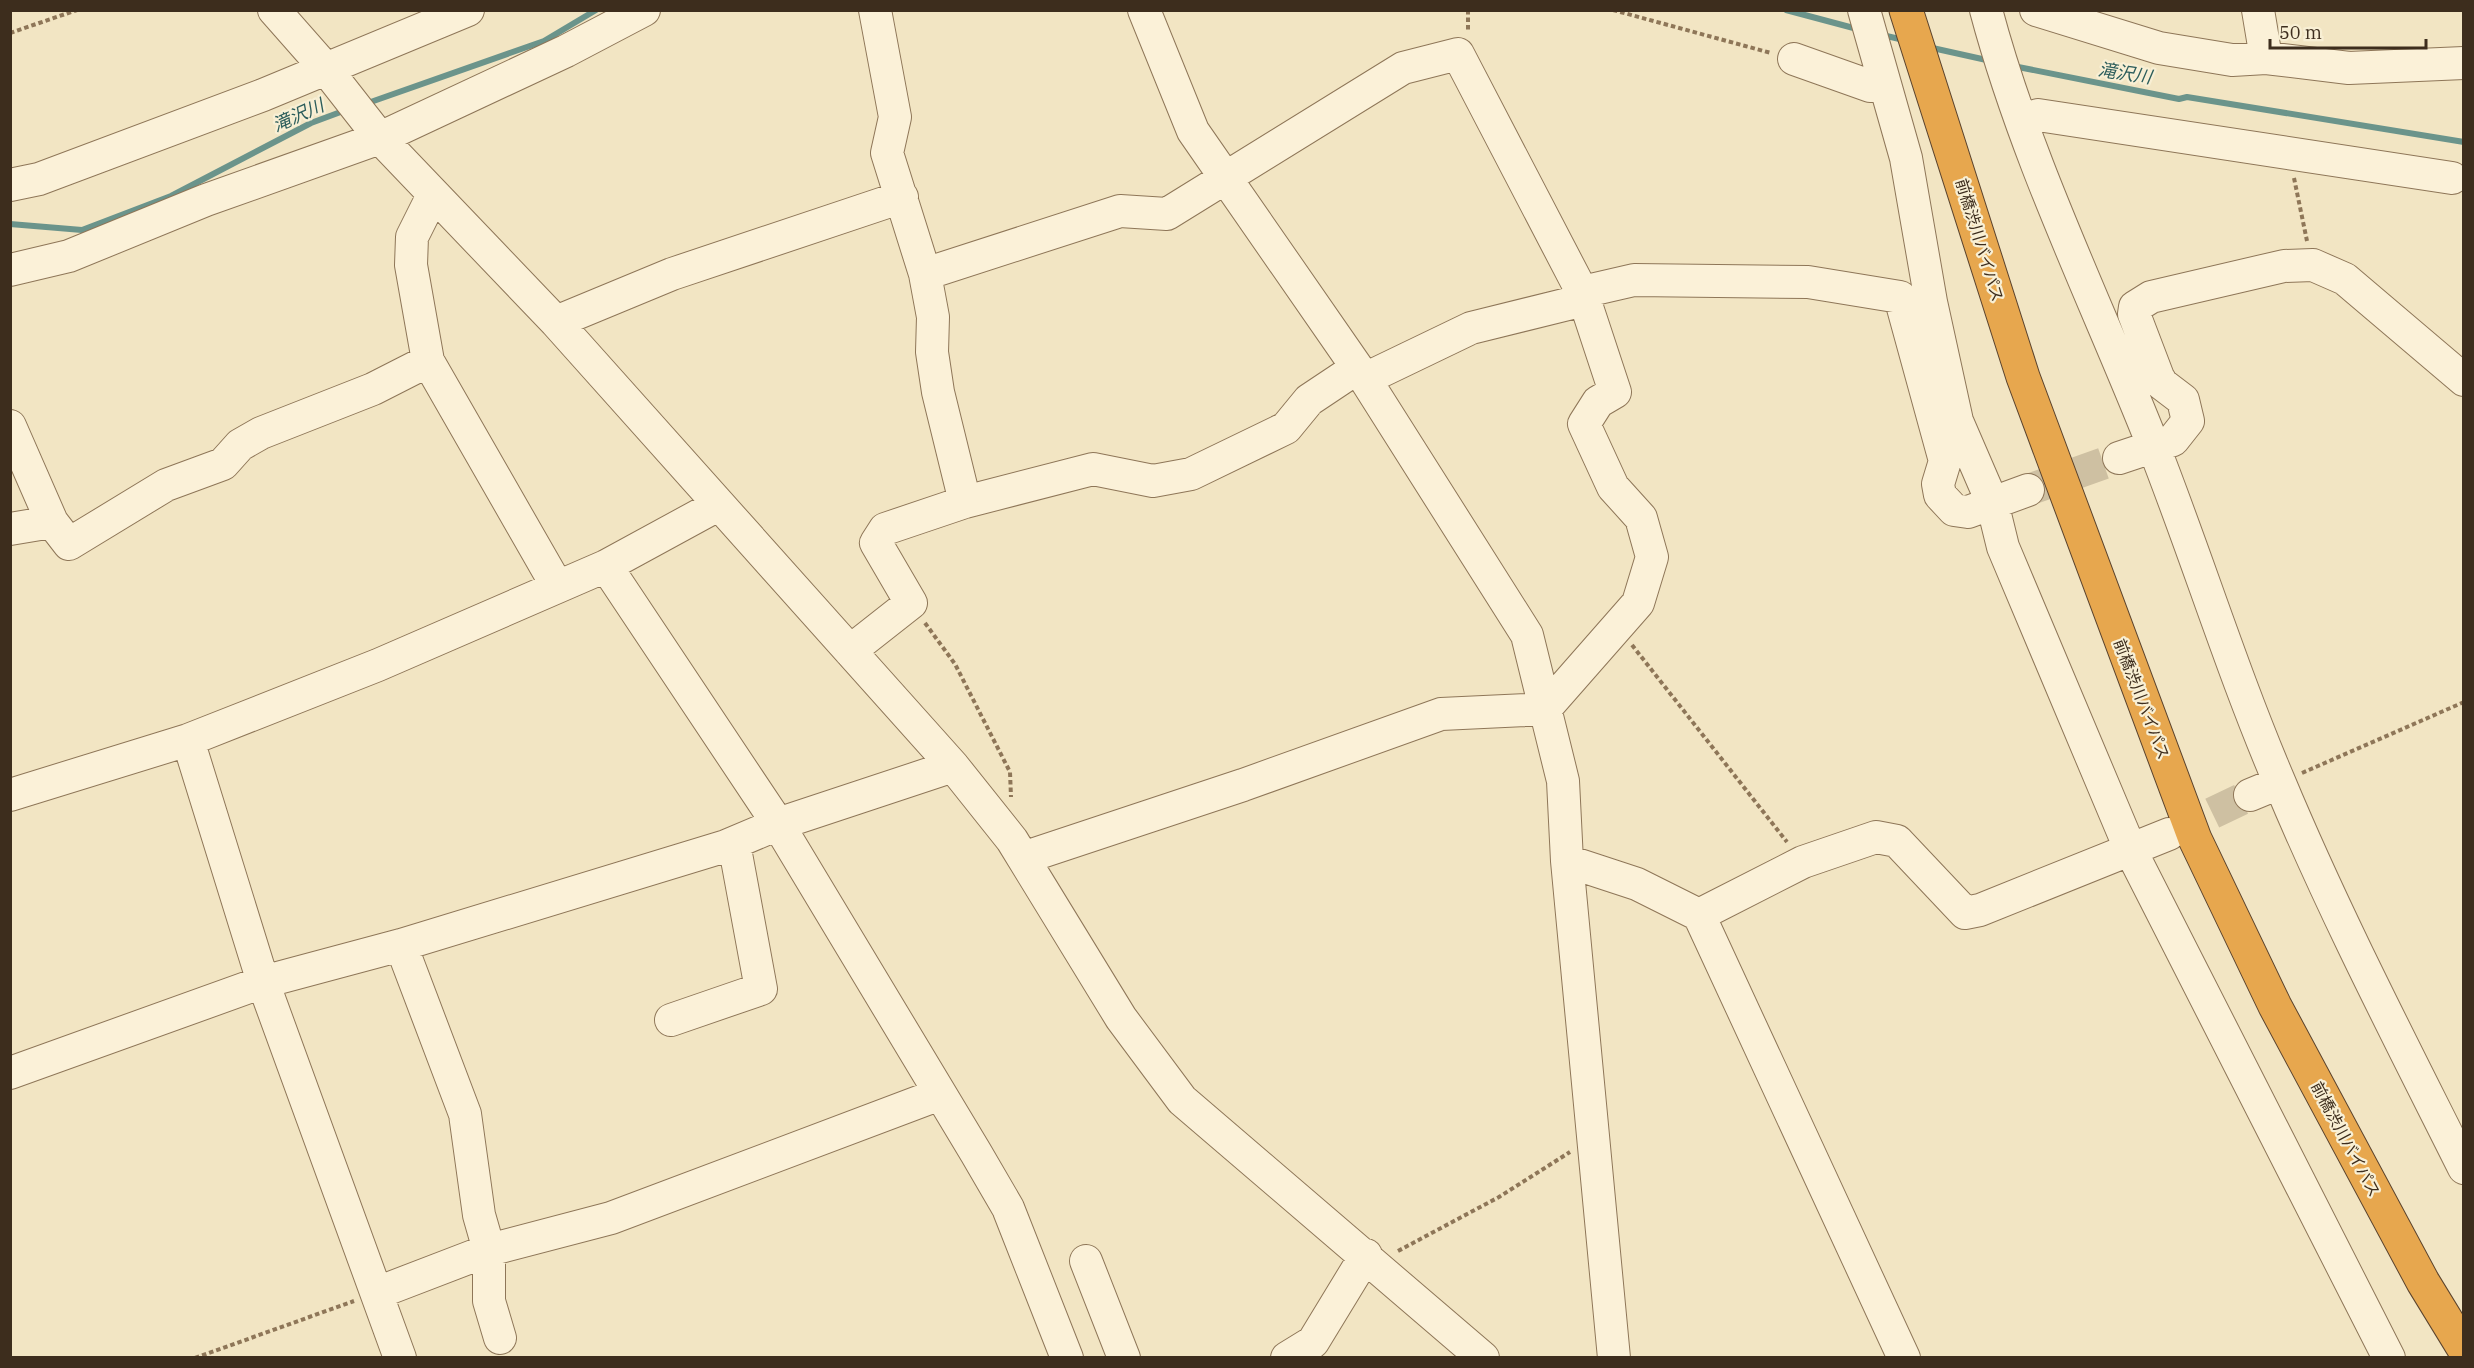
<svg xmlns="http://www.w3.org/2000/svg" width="2474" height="1368" font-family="'IBM Plex Serif','Noto Sans JP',serif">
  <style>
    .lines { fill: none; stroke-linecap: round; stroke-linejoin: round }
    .stream { stroke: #6b948b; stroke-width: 6 }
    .minor-tunnel { stroke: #cec0a2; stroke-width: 32; stroke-dasharray: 32 16; stroke-linecap: butt }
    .minor-casing { stroke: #8e7658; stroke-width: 34 }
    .highway-casing { stroke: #5b432d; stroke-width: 35 }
    .path { stroke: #8e7658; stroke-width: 4; stroke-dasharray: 4.5 3; stroke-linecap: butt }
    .minor { stroke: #fbf1d8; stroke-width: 32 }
    .highway { stroke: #e7a74e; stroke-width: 33 }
    .labels { text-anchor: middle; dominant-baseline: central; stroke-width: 4.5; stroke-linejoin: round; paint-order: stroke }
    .street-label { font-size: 16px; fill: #3d2d1d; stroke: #f8efd4 }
    .water-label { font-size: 18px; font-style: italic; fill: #2c5d5b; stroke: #f8efd4 }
  </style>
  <rect width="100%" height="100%" fill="#f2e5c3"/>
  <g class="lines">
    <path class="stream" d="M1786,10L1861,30
      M1882,35L1904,40
      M1928,47L1991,61
      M2013,66L2179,99L2187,97L2464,142
      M365,104L544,41L596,10
      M10,224L82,230L171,196L311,123L346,110"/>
    <path class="minor-tunnel" d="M2028,490L2119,458
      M2169,834L2250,795"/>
    <defs>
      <path id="minor" d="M274,10L326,69L380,138L556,322L953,766L1012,840L1121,1018L1182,1100L1483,1358
        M875,10L895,117L887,153L925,274L933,317L932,352L938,392L965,502
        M1144,10L1193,131L1365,379L1527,635L1563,781L1567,861L1614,1358
        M1864,10L1906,158L1931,302L1957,421L1992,502L2003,547L2131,851L2389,1358
        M1986,10C2026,160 2096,301 2153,445C2197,557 2232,671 2279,781C2334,913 2400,1040 2464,1168
        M2036,10L2159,48L2232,60L2266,58L2349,68L2464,63
        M2258,10L2266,58
        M1794,59L1870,86L1885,85
        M2021,120L2038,115L2452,178
        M10,185L39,179L263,95L468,10
        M433,195L412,237L411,265L428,361L557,586
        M10,270L69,256L206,200L380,138L566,51L644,10
        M925,274L1120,211L1167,214L1403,68L1458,54L1582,292L1615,392L1598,402L1584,424L1613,487L1641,518L1652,557L1638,603L1545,709L1441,714L1243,785L1023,858
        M556,322L672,274L902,197
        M1365,379L1471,328L1572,303L1582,292L1634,280L1808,282L1900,297L1945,461L1938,484L1940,495L1954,510L1968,512L2028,490
        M10,426L52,522L69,544L166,485L223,464L240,445L261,433L373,389L428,361
        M2119,458L2173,440L2188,421L2183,400L2162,384L2158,377L2134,314L2135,307L2151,297L2284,266L2313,265L2345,279L2464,380
        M10,529L52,522
        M606,566L778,824L976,1153L1008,1208L1067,1358
        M850,651L911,603L876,543L885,529L965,502L1093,469L1153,481L1191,474L1286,428L1309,400L1357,368
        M188,740L263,982L400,1358
        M10,795L188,740L378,665L606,566L718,505
        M2250,795L2279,783
        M1567,861L1637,884L1699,915L1904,1358
        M1699,915L1803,862L1876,837L1897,841L1965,913L1980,910L2169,834
        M401,945L465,1114L479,1215L489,1250V1301L500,1338
        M671,1020L761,989L734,843
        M10,1073L263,982L401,945L726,846L778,824L953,766
        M1086,1261L1124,1358
        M377,1293L489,1250L611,1218L940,1094
        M1287,1358L1313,1342L1366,1255"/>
      <path id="highway" d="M1906,10L2023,377L2195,839L2275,1006L2423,1282L2464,1349"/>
    </defs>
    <use href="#minor" class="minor-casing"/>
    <use href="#highway" class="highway-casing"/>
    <path class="path" d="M1468,10V31
      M1613,10L1771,53
      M10,33L77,10
      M2294,178L2307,241
      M925,623L955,664L1010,772L1011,797
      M1632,645L1787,842
      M2302,773L2464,702
      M1398,1251L1499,1197L1570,1152
      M195,1358L354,1301"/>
    <use href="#minor" class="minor"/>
    <use href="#highway" class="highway"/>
  </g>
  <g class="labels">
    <g class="street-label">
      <text transform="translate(1980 240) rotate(73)">前橋渋川バイパス</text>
      <text transform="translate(2142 699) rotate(69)">前橋渋川バイパス</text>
      <text transform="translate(2346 1139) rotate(62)">前橋渋川バイパス</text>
    </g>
    <g class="water-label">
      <text transform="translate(2125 73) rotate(9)">滝沢川</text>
      <text transform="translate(298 115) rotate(-24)">滝沢川</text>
    </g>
  </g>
  <rect width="2474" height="1368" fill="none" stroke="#3d2d1d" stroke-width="24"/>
  <path d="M2270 39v9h156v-9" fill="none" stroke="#3d2d1d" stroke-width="3"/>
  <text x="2279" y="39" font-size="18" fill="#3d2d1d" stroke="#f8efd4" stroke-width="4.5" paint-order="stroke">50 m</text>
</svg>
